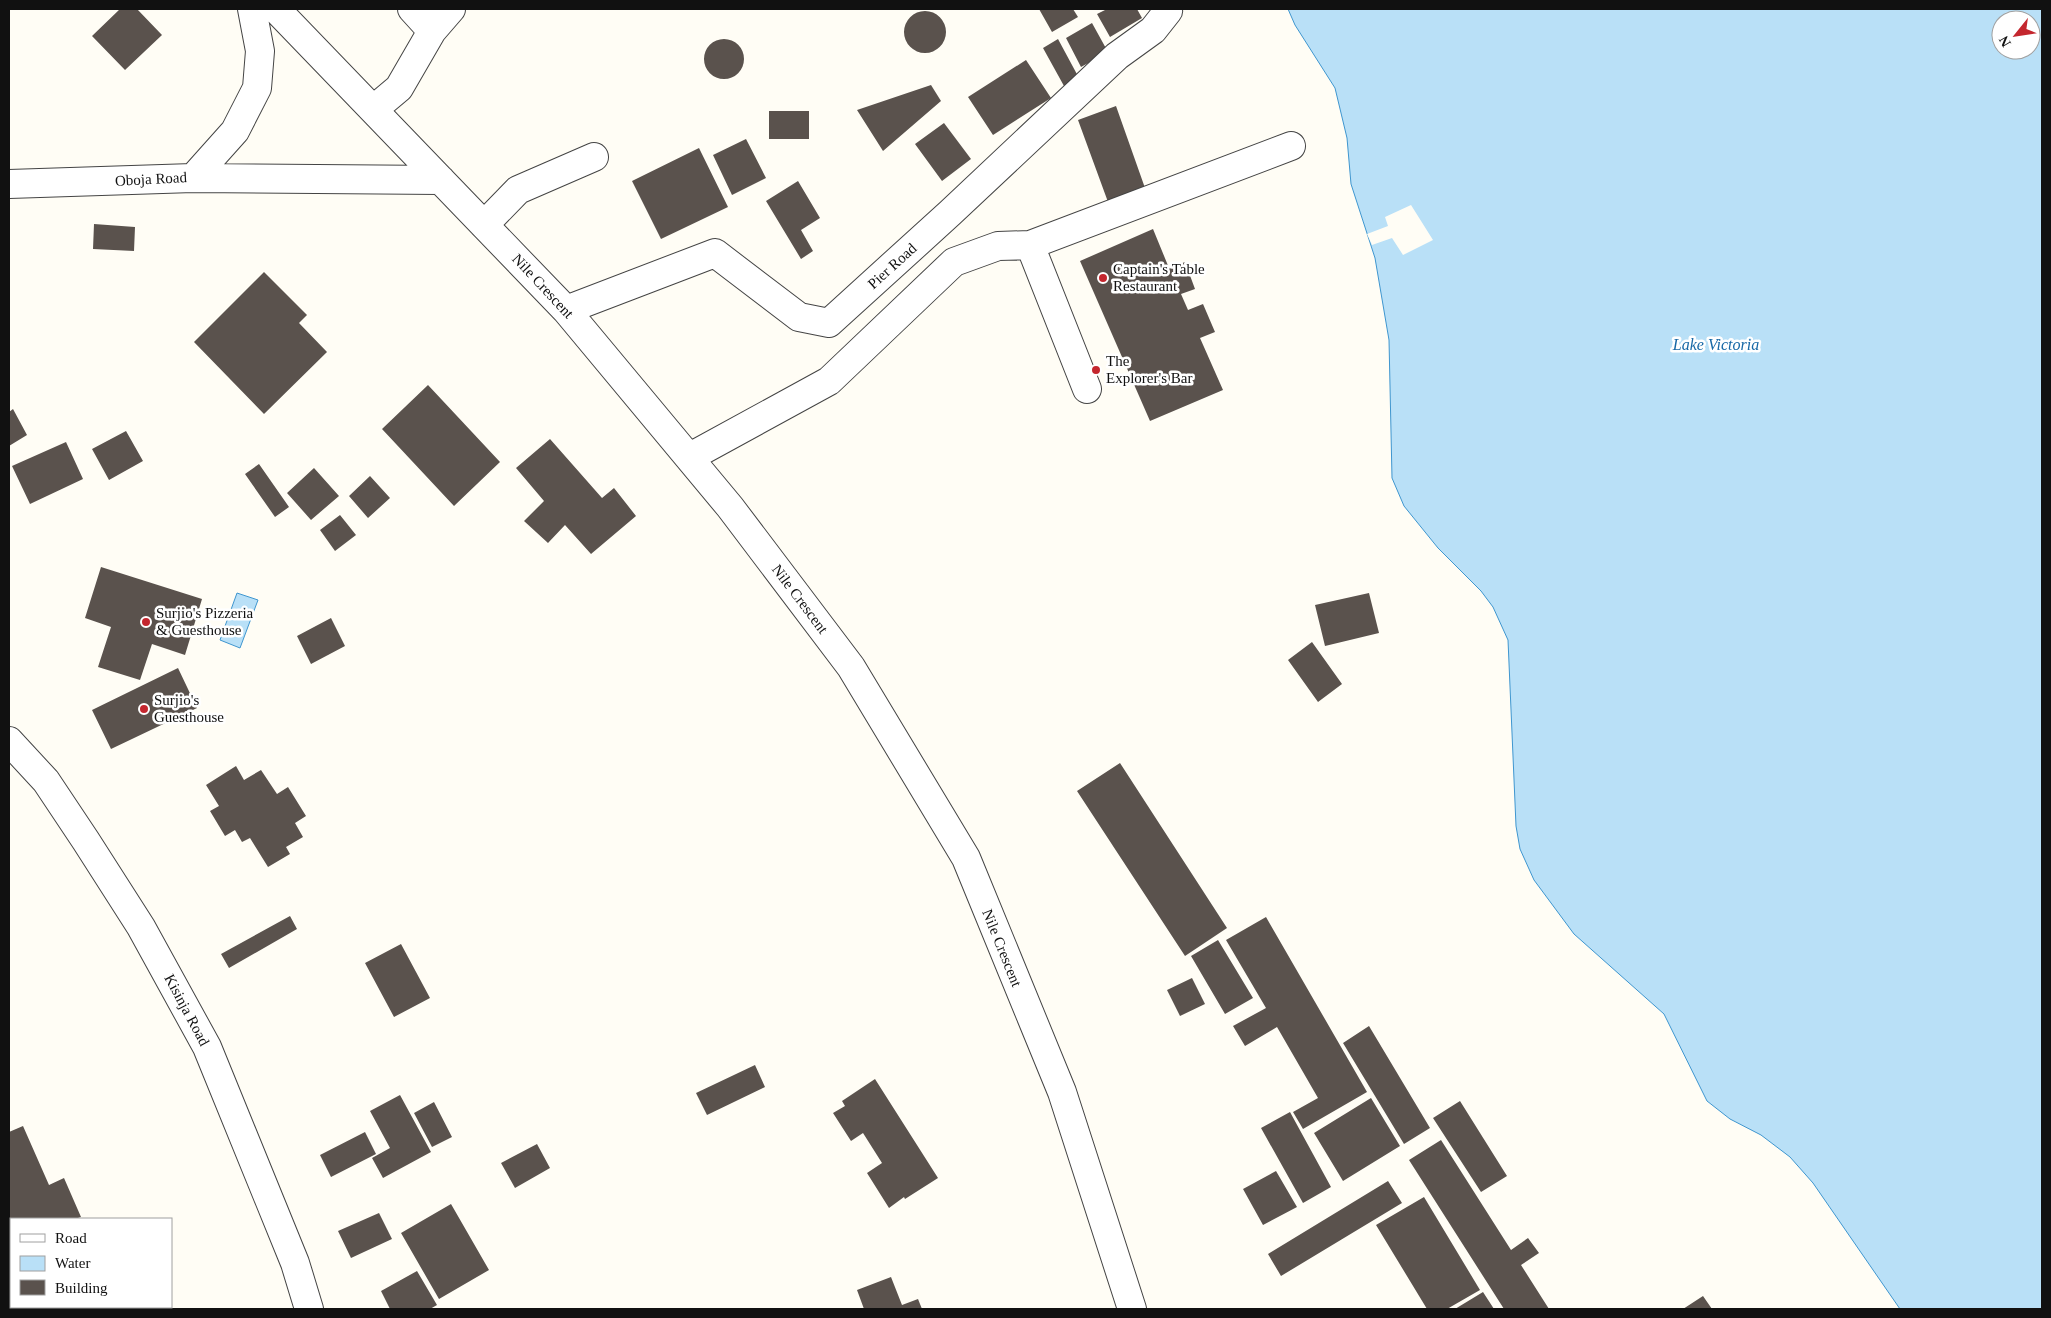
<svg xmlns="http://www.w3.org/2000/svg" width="2051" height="1318" font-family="'Times New Roman',serif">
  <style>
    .water { fill: #b9e0f7; stroke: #3f96cf; fill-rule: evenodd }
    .pier { fill: #fffdf5 }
    .building { fill: #5a524d }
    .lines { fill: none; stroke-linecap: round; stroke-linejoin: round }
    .minor-casing { stroke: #444; stroke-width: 30 }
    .minor { stroke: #fff; stroke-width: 28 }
    .poi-dot { fill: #c4262e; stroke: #fff; stroke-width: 2 }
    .labels { text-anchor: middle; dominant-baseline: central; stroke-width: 5; stroke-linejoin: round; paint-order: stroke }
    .street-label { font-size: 15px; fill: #111; stroke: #fff }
    .poi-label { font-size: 15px; fill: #111; stroke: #fff; text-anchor: start }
    .water-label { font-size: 16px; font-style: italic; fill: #1768a6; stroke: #fff }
  </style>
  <rect width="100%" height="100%" fill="#fffdf5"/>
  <path class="water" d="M1288,9H2042V1309H1900L1813,1183L1790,1157L1761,1135L1730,1119L1707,1101L1664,1014L1574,934L1534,880L1520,849L1516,826L1508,640L1493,607L1481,591L1438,548L1404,506L1392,478L1389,340L1375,258L1351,184L1347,138L1335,88L1295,25ZM2001,20H2031V50H2001Z
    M237,593L258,600L240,648L220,640Z"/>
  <path class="pier" d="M1411,205L1433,240L1403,255L1392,238L1372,245L1367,234L1388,226L1385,217Z"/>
  <path class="building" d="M120,9H137L162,35L125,70L92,36Z
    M1039,9H1073L1078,17L1052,32Z
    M1107,9H1137L1142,18L1110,37L1097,14Z
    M904 32a21 21 0 1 1 42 0a21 21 0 1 1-42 0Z
    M1092,23L1108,52L1081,67L1066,38Z
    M1058,39L1079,78L1064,86L1043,48Z
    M704 59a20 20 0 1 1 40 0a20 20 0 1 1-40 0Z
    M1026,60L1051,98L993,135L968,97Z
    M931,85L941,101L883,151L857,110Z
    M1116,106L1145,188L1108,202L1078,120Z
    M769,111H809V139H769Z
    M944,123L971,159L942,181L915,144Z
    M746,139L766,178L732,195L713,155Z
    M699,148L728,207L661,239L632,181Z
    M798,181L820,218L801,230L813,251L801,259L766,201Z
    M94,224L135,227L134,251L93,249Z
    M1153,229L1169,268L1185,262L1195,289L1181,294L1188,310L1203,304L1215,332L1200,338L1223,390L1150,421L1080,261Z
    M264,272L307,315L299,323L327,352L264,414L194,342Z
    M428,385L500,462L454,506L382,429Z
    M13,409L27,435L9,446V412Z
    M126,431L143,461L109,480L92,449Z
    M550,439L602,498L614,488L636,516L591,554L565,525L548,543L524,521L544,501L516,468Z
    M66,442L83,479L30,504L12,466Z
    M259,464L289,507L275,517L245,474Z
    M314,468L339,496L311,520L287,493Z
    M370,476L390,498L368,518L349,496Z
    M340,515L356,535L335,551L320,530Z
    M101,567L202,599L185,655L152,644L140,680L98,667L111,627L85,618Z
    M1369,593L1379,633L1325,646L1315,605Z
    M331,618L345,646L311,664L297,636Z
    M1312,642L1342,684L1318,702L1288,660Z
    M178,668L197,708L111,749L92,710Z
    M1120,763L1227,928L1185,956L1077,791Z
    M236,766L244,780L261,770L277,794L288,787L306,816L295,823L303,837L286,847L290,854L268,867L250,838L242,842L235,830L225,836L210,811L219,806L206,785Z
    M290,916L297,929L229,968L221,954Z
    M1266,917L1367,1092L1303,1129L1293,1112L1318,1098L1277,1027L1245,1046L1233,1026L1266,1008L1226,940Z
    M1218,940L1253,998L1225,1014L1191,956Z
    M401,944L430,998L394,1017L365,963Z
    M1192,978L1205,1004L1180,1016L1167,990Z
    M1369,1026L1430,1128L1404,1144L1343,1043Z
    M755,1065L765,1087L707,1115L696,1093Z
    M875,1079L938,1178L905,1199L904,1197L889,1208L867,1173L882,1163L863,1133L851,1141L833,1113L845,1106L842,1101Z
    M400,1095L431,1152L383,1178L372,1158L390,1148L370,1111Z
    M1371,1098L1400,1146L1343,1181L1314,1133Z
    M1460,1101L1507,1176L1481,1192L1433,1118Z
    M434,1102L452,1137L432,1147L414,1113Z
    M1290,1112L1331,1187L1303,1203L1261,1128Z
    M23,1126L49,1185L64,1178L81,1217L75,1219H11V1247L9,1248V1132Z
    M365,1132L376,1154L331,1177L320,1155Z
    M1441,1140L1511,1250L1528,1238L1539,1253L1521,1265L1549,1309H1504L1409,1160Z
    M537,1144L550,1168L515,1188L501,1163Z
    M1276,1171L1297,1207L1263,1225L1243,1189Z
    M1388,1181L1402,1203L1281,1276L1268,1254Z
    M1424,1197L1480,1290L1447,1309H1427L1376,1225Z
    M451,1204L489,1270L439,1299L401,1233Z
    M379,1213L392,1239L351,1258L338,1231Z
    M417,1271L437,1305L430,1309H390L381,1291Z
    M891,1277L902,1305L918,1299L922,1309H864L857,1290Z
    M1483,1292L1494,1309H1455Z
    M1703,1296L1712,1309H1683Z"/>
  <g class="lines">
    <defs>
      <path id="minor" d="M276,9L566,310L730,507L851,667L966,858L1062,1092L1132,1309
        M412,9L432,31
        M374,109L399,88L432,31L451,9
        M193,178L235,131L257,88L260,51L252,9
        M9,184L193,178L441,180
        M484,225L518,190L594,157
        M1030,245L1087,389
        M566,310L715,253L799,317L829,323L950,213L1117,56L1153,30L1168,11L1167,9
        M690,457L829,381L954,262L998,246L1030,245L1291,146
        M9,741L46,781L86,841L141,927L207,1047L295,1263L309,1309"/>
    </defs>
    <use href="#minor" class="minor-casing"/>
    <use href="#minor" class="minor"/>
  </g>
  <g class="poi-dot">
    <circle cx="1103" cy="278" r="5"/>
    <circle cx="1096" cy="370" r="5"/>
    <circle cx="146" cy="622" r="5"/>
    <circle cx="144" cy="709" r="5"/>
  </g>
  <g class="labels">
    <g class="street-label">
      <text transform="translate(151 179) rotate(-3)">Oboja Road</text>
      <text transform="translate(892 266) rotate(-42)">Pier Road</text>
      <text transform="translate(543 286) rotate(47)">Nile Crescent</text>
      <text transform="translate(800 599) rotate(53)">Nile Crescent</text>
      <text transform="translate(1002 948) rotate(68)">Nile Crescent</text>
      <text transform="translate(187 1010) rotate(62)">Kisinja Road</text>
    </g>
    <g class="poi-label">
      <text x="1113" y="269">Captain's Table<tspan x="1113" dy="17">Restaurant</tspan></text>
      <text x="1106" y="361">The<tspan x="1106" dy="17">Explorer's Bar</tspan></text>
      <text x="156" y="613">Surjio's Pizzeria<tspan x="156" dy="17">&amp; Guesthouse</tspan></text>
      <text x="154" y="700">Surjio's<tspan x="154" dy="17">Guesthouse</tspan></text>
    </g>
    <g class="water-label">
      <text x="1716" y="344">Lake Victoria</text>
    </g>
  </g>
  <rect width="2051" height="1318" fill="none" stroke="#111111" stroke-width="20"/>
  <rect x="10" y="1218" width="162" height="90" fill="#ffffff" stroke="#a0a0a0"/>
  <rect x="20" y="1234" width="25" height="8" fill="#ffffff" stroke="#a0a0a0"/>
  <text x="55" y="1243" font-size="15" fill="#111111">Road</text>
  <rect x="20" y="1256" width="25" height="15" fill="#b9e0f7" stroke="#a0a0a0"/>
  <text x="55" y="1268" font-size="15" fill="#111111">Water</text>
  <rect x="20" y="1280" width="25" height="15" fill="#5a524d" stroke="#a0a0a0"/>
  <text x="55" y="1293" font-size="15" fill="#111111">Building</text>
  <g transform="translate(2016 35) rotate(240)"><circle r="24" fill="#ffffff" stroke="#a0a0a0"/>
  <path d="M0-4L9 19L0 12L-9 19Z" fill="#c4262e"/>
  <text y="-8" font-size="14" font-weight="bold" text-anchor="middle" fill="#111111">N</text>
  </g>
</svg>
